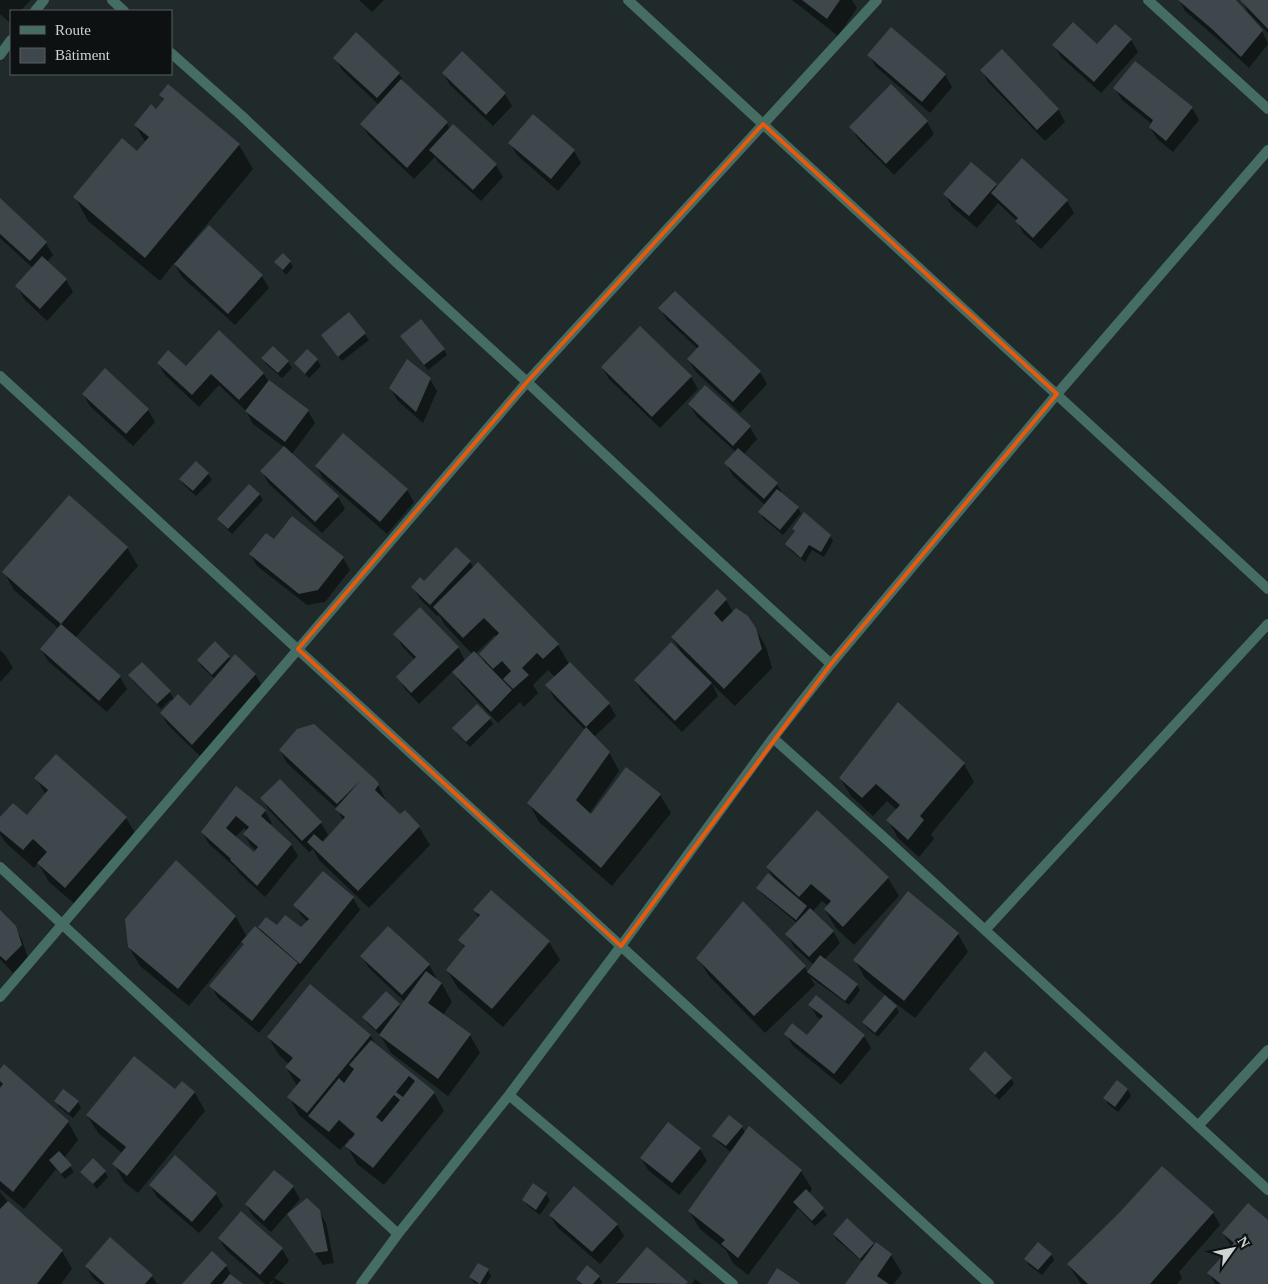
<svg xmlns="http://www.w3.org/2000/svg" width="1268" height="1284" font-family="Georgia,serif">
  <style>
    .shadow { fill: #0007; fill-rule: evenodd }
    .building { fill: #3e474c; fill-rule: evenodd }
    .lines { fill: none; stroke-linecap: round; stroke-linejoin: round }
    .street { stroke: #466d64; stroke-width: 10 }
    .marked { fill: none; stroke: #e8590c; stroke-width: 4; stroke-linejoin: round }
  </style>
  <rect width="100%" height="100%" fill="#202a2b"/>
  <path class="shadow" d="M0,0H31L20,11H11L10,23L0,14Z
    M359,0H384L372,12Z
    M792,0H852L857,8L838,36Z
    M1179,0H1234L1262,31L1268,44L1249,68L1220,41L1185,11Z
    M1242,0H1268V33L1248,12Z
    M1131,40L1138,52L1101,93L1061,57L1054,45H1098Z
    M869,55L945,75L952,87L930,113L876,67Z
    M335,58L399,74L406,85L447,123L450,129L453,126L496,165L503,177L481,201L438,162L435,157L414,179L369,136L362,124L379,105L342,70Z
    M982,70L1058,109L1065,122L1045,141L988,82Z
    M443,73L505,94L512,106L493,126L450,85Z
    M168,85L239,145L253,169L182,254L262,276L269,288L235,325L182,277L174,263L160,281L88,221L75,197L137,153L146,143L135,125L156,111L164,101L160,95Z
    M891,86L927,122L934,134L894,175L858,139L851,127Z
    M1115,88L1192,108L1199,120L1173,152L1157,139L1150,127L1152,124L1122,100Z
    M533,115L574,151L581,163L558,191L517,155L510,143Z
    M996,185L997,188L1067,201L1074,213L1041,249L1023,233L1017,221L998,203L977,228L952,207L945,194Z
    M0,200L46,243L53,255L47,262L66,280L73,292L47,321L24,299L17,286L33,268L0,238Z
    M276,262H290L293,267L286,275Z
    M675,292L760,372L767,384L740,413L695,371L688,359L698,349L667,320L660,308Z
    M349,313L369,340L342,361L326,341Z
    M405,342L444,349L447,355L428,370Z
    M273,348L288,362L292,368L282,378L266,364L263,358Z
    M307,350L317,360L321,366L309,378L299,368L295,363Z
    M158,363L186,368L263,373L269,382L308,411L315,423L292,454L338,497L345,509L322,533L269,484L262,472L284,447L253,424L246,411L219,385L199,407L165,375Z
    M602,367L691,377L698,389L660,428L609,379Z
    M430,379L437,391L423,423L398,401L390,388Z
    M83,394L148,410L155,422L133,446L90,406Z
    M690,405L750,427L757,439L744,454L777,484L783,495L798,508L801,513L783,535L763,518L760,512L765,505L733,476L726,463L736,452L697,417Z
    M196,463L208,474L212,480L196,496L184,485L181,480Z
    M316,466L407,490L414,502L387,534L323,478Z
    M259,494L263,500L232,534L222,524L219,519Z
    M69,497L127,548L138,566L75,638L120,677L127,689L107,712L48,661L41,649L59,629L14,590L4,572Z
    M794,529L830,536L833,541L824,557L812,550L805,562L790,550L787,544L795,532Z
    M274,541L343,558L350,570L325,602L307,605L257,566L250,554Z
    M470,562L474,569L478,564L558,645L569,664L609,704L616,716L594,737L609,752L619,771L589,814L591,815L626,769L660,795L671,813L612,886L539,822L529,803L585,730L554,698L547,685L555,677L548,670L533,685L538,693L524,707L520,702L498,723L461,684L453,671L419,704L405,689L398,677L415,660L402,646L395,634L458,647L465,661L472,654L445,625L439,615L437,616L420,599L413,587ZM495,635L497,637L480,654L486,664L475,654Z
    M726,600L733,612L755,628L766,647L772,668L735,706L712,684L718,696L682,732L642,692L635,680L683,655L672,637Z
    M215,643L231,660L255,674L262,686L200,756L168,725L161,713L173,701L171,699L161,709L133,681L130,675L170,692L174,700L190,708L215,679L201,666L198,660Z
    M0,650L6,656L13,668L0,682Z
    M490,719L493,724L470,747L457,734L454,728Z
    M280,750L378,785L388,804L399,815L405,812L419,827L430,845L369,908L319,860L313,849L309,852L269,810L262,798L321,823L328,835L321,842L323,844L343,820L337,809L287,763Z
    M964,764L974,782L931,834L934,839L919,857L898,838L888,820L897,810L887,801L873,816L851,796L840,778Z
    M36,778L126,818L137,836L76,905L49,882L38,863L34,868L6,843L0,834V819L27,817L46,795Z
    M237,788L265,811L272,823L270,825L291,844L298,856L265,897L239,873L236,868L209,844L202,832ZM244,828L247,831L244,834L251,846L257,851L254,854L235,837Z
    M817,812L888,878L899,896L854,945L836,928L825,910L828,906L822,901L812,912L833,931L840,943L824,960L857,985L860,990L849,1005L810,977L815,985L765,1033L709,976L698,958L805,967L808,973L814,965L794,947L787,935L797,923L761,893L758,888L775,880L767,867Z
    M176,862L236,917L247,937L263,935L259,927L301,929L308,922L302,917L295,905L353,898L360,910L259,1033L218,998L211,986L245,946L242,941L189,1006L140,966L129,947Z
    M475,910L549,942L560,960L503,1027L458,988L447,970L465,949L460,940L479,918Z
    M0,912L15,927L22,940L28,958L13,973L0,959Z
    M958,934L968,952L915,1018L890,999L889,1000L896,1007L899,1012L878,1037L867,1028L864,1022L886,996L865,978L855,960Z
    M362,956L429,965L436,977L434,979L442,984L452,1002L443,1015L470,1035L480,1053L448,1096L391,1053L380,1035L367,1023L364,1017L399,1005L400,1008L405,1002L369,968Z
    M310,986L371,1036L376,1046L434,1093L444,1111L384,1185L357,1164L347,1146L352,1140L350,1138L340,1150L299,1115L289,1097L297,1086L286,1067L289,1064L279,1055L268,1037Z
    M810,1005L864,1036L871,1048L841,1085L793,1046L786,1034L807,1037L821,1020L817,1017Z
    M971,1069L1011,1079L1014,1084L999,1100L974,1074Z
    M0,1071L68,1122L78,1140L64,1158L74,1172L65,1179L56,1169L24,1209L0,1189V1090L2,1087L0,1085Z
    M1117,1082L1128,1090L1131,1096L1118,1112L1108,1104L1105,1098Z
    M182,1083L195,1093L205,1111L138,1193L124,1182L114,1164L122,1153L98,1133L87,1115L175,1091Z
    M56,1101L78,1102L81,1108L73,1118L59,1107Z
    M742,1127L745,1133L750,1128L801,1171L812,1189L809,1194L827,1215L815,1226L798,1208L748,1275L733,1263L726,1250L700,1229L689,1211L732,1153L717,1141L714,1136Z
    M700,1149L707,1161L679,1195L648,1170L641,1158Z
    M82,1172H105L108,1177L97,1189Z
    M150,1185L216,1194L223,1206L199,1233L157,1197Z
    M534,1185L546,1194L550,1200L540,1215L527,1205L524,1200Z
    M293,1187L300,1199L271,1232L253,1216L246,1204Z
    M0,1192L9,1203L62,1251L72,1269L61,1284H0Z
    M319,1211L326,1223L334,1263L323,1265L296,1226Z
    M241,1213L282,1249L289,1261L274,1278L285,1284H272L274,1279L269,1284H265L226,1250L219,1238Z
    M1213,1213L1220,1225L1179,1272L1182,1278L1177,1284H1081L1068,1264Z
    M550,1215L617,1224L624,1236L600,1264L557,1227Z
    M847,1220L875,1246L891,1255L902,1273L894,1284H846L863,1262L837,1240L834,1234Z
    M1268,1222V1284H1215L1209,1273L1232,1248L1223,1233Z
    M647,1248L687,1283V1284H617Z
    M1051,1254L1054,1260L1042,1275L1029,1265L1026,1259Z
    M86,1266L152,1276L157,1284H100L93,1278Z
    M226,1266L233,1278L241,1284H184Z
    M488,1270L491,1276L486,1284L474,1283L470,1277Z
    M599,1277L602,1282L601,1284H580L577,1279Z
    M695,1279L702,1284H692Z"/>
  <path class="building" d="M802,0H840L827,19Z
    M1178,0H1236L1263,30L1241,57L1212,29Z
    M1240,0H1268V29L1265,26Z
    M1073,22L1097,44L1115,24L1132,39L1094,82L1052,45Z
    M891,27L946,74L922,102L867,55Z
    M356,32L400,73L377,98L333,58Z
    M1002,49L1059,109L1037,130L980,70Z
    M462,51L506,93L486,115L442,73Z
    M1135,61L1193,107L1166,141L1149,127L1153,120L1113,88Z
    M401,79L448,122L407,168L360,124Z
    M168,84L240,144L145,258L73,197L122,138L137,151L149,137L134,125L151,104L156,109L164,99L159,95Z
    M891,84L928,121L886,164L849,127Z
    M533,114L575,150L551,179L508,143Z
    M453,124L497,164L473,190L429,150Z
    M1022,158L1068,200L1033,238L1015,221L1018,218L991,193Z
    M971,162L997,184L969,216L943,194Z
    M0,198L47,242L30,261L0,234Z
    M209,225L263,275L228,314L174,264Z
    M283,253L291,261L283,270L274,262Z
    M42,256L67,279L40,309L15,286Z
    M675,291L761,371L733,402L687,359L699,346L658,308Z
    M349,312L366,333L338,357L321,335Z
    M421,319L445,349L424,365L400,336Z
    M640,326L692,376L652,417L601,367Z
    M219,330L264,373L239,400L211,374L192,395L157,363L168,350L186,366Z
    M273,346L289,361L278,373L261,358Z
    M307,349L318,359L305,374L294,363Z
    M407,359L431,378L416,412L389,388Z
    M105,368L149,409L126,434L82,394Z
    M269,380L309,410L285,442L245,411Z
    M705,385L751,426L733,446L688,404Z
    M343,433L408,489L380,522L315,466Z
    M284,446L339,496L315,522L260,471Z
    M738,448L778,483L764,499L724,463Z
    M196,461L209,473L193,491L179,479Z
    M249,484L260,494L228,529L217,519Z
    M777,489L799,507L780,530L758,512Z
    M69,495L128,547L61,624L2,572Z
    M804,512L831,535L821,552L809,545L801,558L785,544L795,531L792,529Z
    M292,516L344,557L318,590L299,594L249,554L266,533L274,539Z
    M456,547L471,561L430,605L411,587L420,577L424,581Z
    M478,562L559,644L543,659L537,653L522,668L529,675L513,689L503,679L511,671L502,661L493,669L479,654L499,633L484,618L463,638L433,607Z
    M717,589L727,599L714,613L722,622L736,608L748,616L756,628L762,649L724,689L671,637Z
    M420,607L459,647L411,693L396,677L416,657L393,634Z
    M61,624L121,676L99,701L40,649Z
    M215,641L230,656L212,675L197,660Z
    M671,642L712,683L675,721L634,680Z
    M474,651L512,690L491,712L452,672Z
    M235,654L256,674L192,745L160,713L178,694L190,706Z
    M142,662L171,691L157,704L128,675Z
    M570,662L610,703L586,727L545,685Z
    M898,702L965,763L920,816L924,820L908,840L886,820L900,805L876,784L862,798L839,778Z
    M477,704L491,718L466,742L452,728Z
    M314,724L376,780L379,784L375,790L400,814L405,810L420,826L358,891L307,842L314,834L323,842L345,817L335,809L361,780L337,804L279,750L297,729Z
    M586,727L610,752L576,800L591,814L626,767L661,794L601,868L527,803Z
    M56,754L127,817L65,888L37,863L47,852L33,839L23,850L0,831V817L13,803L27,815L48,790L34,778Z
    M280,779L322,822L302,841L260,798Z
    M236,786L266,810L261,816L292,844L257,886L230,860L231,859L201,832ZM236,816L249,827L243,834L258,847L254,852L226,828Z
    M817,810L889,877L843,927L824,909L831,901L811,884L799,897L766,867Z
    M176,860L236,916L178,989L128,947L125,919Z
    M323,871L354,897L300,964L258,927L266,917L277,925L285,915L301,927L309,919L316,925L293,905Z
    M768,873L807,906L796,920L756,888Z
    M491,890L550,941L492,1009L446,970L465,946L458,940L480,915L473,910Z
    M908,891L959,933L904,1001L853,960Z
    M743,901L806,966L754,1016L696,958Z
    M810,908L834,931L809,957L785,934Z
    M0,910L16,926L22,945L6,961L0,956Z
    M255,926L298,963L252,1021L209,986L244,944L241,942Z
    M388,926L430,964L402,995L360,956Z
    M820,955L858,984L845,1001L807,972Z
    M426,971L442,983L428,1003L471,1034L438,1079L379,1035Z
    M310,984L371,1035L307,1113L287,1097L301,1080L285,1067L293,1058L267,1037Z
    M386,991L400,1004L376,1030L362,1017Z
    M816,995L865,1035L834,1074L784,1034L792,1023L807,1035L823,1016L808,1005Z
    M885,995L897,1006L875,1033L862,1022Z
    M371,1040L435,1092L373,1168L345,1146L355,1134L339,1120L329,1132L308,1116L339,1078L344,1083L354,1069L349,1065ZM409,1076L415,1081L403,1097L396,1092ZM394,1095L400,1100L382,1122L376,1117Z
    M985,1051L1012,1078L995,1095L969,1069Z
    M134,1056L175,1089L182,1081L195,1092L127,1176L112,1164L126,1147L86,1115Z
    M4,1064L69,1121L13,1192L0,1181V1088L3,1084L0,1081V1069Z
    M1117,1080L1128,1089L1115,1107L1103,1098Z
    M63,1089L79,1101L69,1113L54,1101Z
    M729,1115L743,1126L726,1146L712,1136Z
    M668,1122L701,1148L672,1183L640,1158Z
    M749,1126L802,1170L738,1258L721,1244L725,1240L688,1211Z
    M59,1151L72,1165L61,1174L49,1160Z
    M175,1155L217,1193L192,1222L149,1185Z
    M93,1158L106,1171L93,1184L80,1172Z
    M1162,1166L1214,1212L1150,1284H1088L1067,1264L1120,1212Z
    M274,1170L294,1186L264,1221L245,1204Z
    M533,1183L547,1193L536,1210L522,1200Z
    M574,1186L618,1224L592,1252L549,1215Z
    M806,1189L824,1208L812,1221L793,1202Z
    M307,1198L320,1210L328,1251L314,1253L287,1214Z
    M8,1201L63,1250L37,1284H0V1209Z
    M1248,1203L1268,1220V1284H1221L1207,1273L1234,1243L1222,1233Z
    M241,1211L283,1248L260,1275L218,1238Z
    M847,1218L874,1243L860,1259L833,1234Z
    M110,1237L153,1275L145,1284H105L85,1266Z
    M876,1242L892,1254L877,1276L889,1284H845Z
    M1038,1242L1052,1254L1038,1270L1024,1259Z
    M647,1247L688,1282L686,1284L616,1283Z
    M212,1251L227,1265L210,1284H182Z
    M478,1263L489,1269L480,1284L469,1277Z
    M587,1265L600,1276L593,1284H582L576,1279Z
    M777,1268L801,1284H767Z
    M230,1274L243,1284H222Z"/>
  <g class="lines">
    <path class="street" d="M112,0L124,11
      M628,0L1268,589
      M1148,0L1268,109
      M35,11L44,0
      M171,53L242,116L396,262L527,382L687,532L831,664
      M0,55L11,40
      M0,376L989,1284
      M773,738L888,841L1268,1190
      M0,867L398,1234
      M985,930L1268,624
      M0,997L527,382L877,0
      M509,1095L733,1284
      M1198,1126L1268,1050
      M361,1284L398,1234L509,1095L621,946L773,738L831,664L1057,394L1268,150"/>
  </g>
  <path class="marked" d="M763,124L1057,394L831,664L621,946L298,649L527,382Z"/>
  <rect x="10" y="10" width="162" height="65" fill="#0d1112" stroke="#5a5f60"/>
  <rect x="20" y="26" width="25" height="8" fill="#466d64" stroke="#5a5f60"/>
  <text x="55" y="35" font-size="15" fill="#cdd4d4">Route</text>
  <rect x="20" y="48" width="25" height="15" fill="#3e474c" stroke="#5a5f60"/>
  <text x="55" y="60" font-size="15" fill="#cdd4d4">Bâtiment</text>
  <g transform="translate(1233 1249) rotate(57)" stroke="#0d1112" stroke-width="4" paint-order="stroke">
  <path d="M0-4L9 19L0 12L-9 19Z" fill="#cdd4d4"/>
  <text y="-8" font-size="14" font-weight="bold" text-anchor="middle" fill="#cdd4d4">N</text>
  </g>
</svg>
